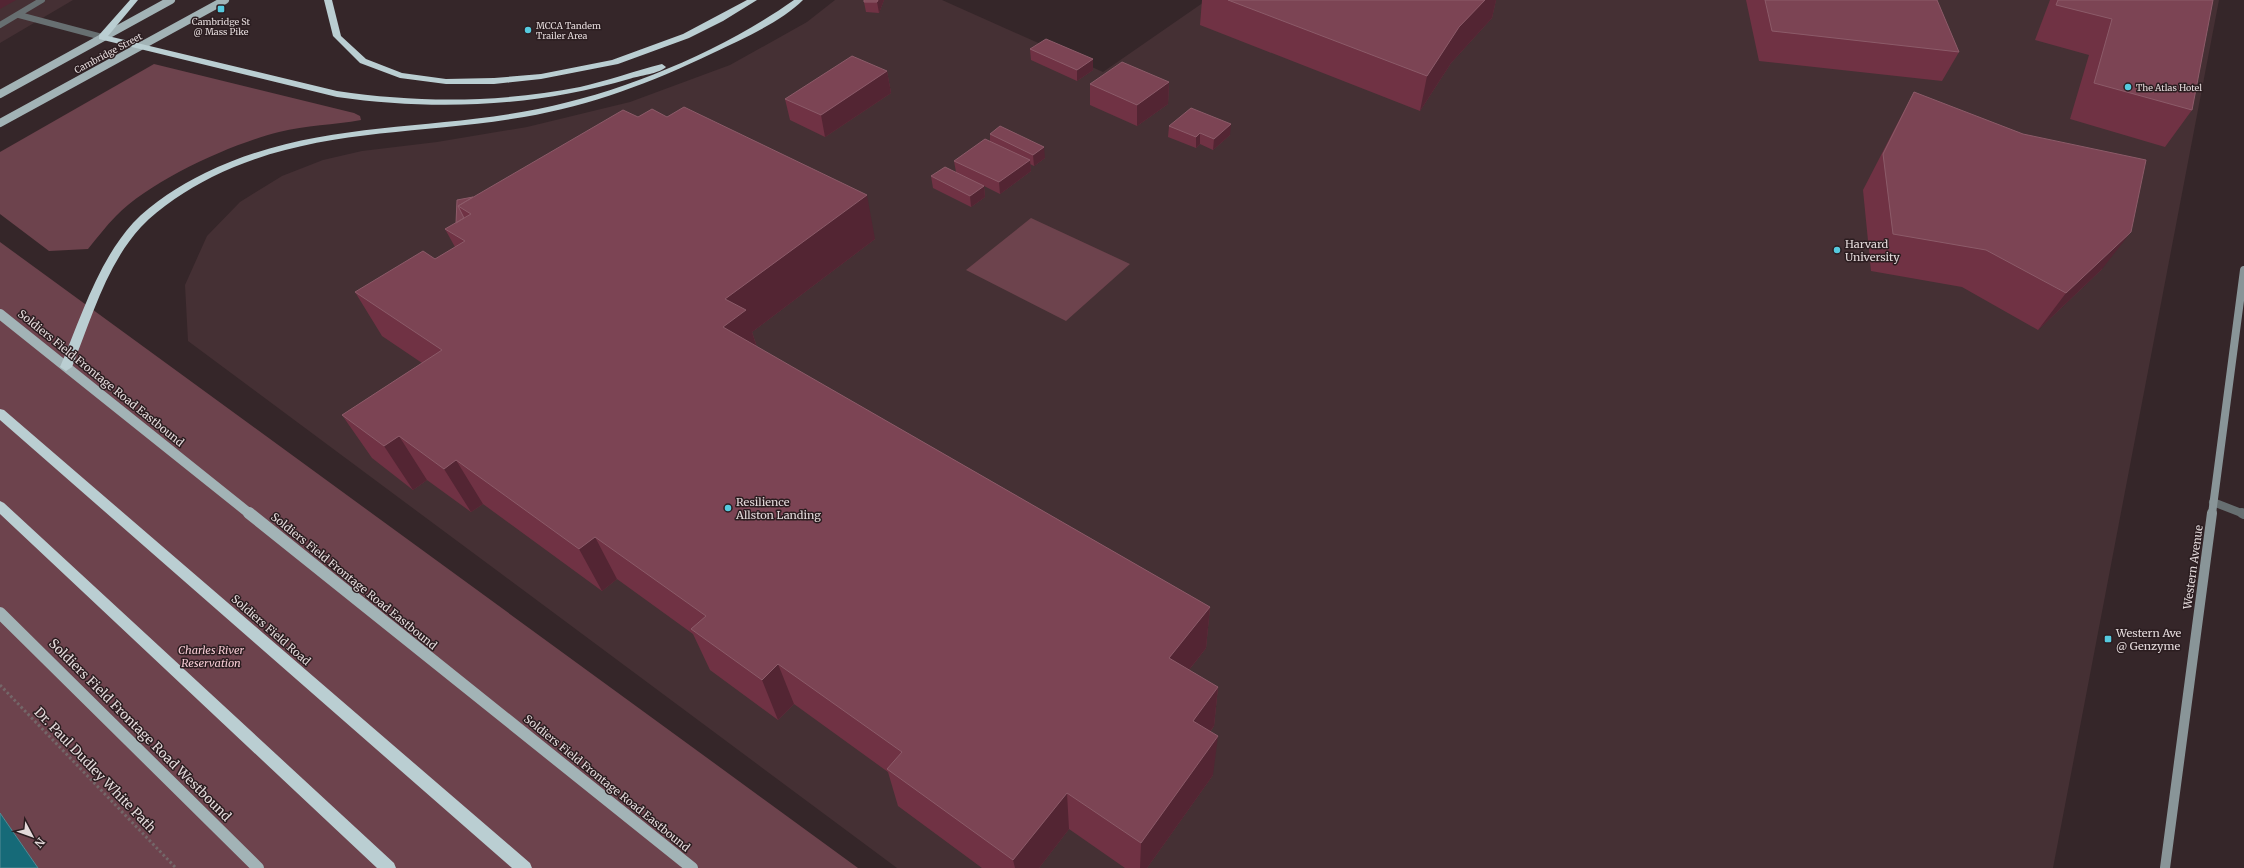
<svg xmlns="http://www.w3.org/2000/svg" width="2244" height="868" font-family="Merriweather,serif">
  <style>
    .built { fill: #453034 }
    .green { fill: #6d434d }
    .water { fill: #166a78; stroke: #548b95 }
    .lines { fill: none; stroke-linecap: round; stroke-linejoin: round }
    .path { stroke: #746769; stroke-width: 3; stroke-dasharray: 2.5 2.5; stroke-linecap: butt }
    .service { stroke: #676f71; stroke-width: 6 }
    .minor-far1 { stroke: #676f71; stroke-width: 8 }
    .minor { stroke: #676f71; stroke-width: 10 }
    .secondary-far1 { stroke: #899598; stroke-width: 8 }
    .secondary { stroke: #899598; stroke-width: 10 }
    .primary-far2 { stroke: #a2b3b6; stroke-width: 8 }
    .primary-far1 { stroke: #a2b3b6; stroke-width: 10 }
    .primary { stroke: #a2b3b6; stroke-width: 12 }
    .motorway { fill: #baced2; fill-rule: evenodd }
    .wall { fill: #703244 }
    .shaded-wall { fill: #532533 }
    .building { fill: #7c4454; stroke: #8c5b69 }
    .poi-dot { fill: #55cadf; stroke: #2b1d20; stroke-width: 1.5 }
    .labels { text-anchor: middle; dominant-baseline: central; stroke-width: 3; stroke-linejoin: round; paint-order: stroke }
    .far-poi-label { font-size: 9px; fill: #e3d9da; stroke: #2b1d20; text-anchor: start }
    .far-street-label { font-size: 9px; fill: #e3d9da; stroke: #2b1d20 }
    .poi-label { font-size: 11px; fill: #e3d9da; stroke: #2b1d20; text-anchor: start }
    .street-label { font-size: 11px; fill: #e3d9da; stroke: #2b1d20 }
    .park-label { font-size: 11px; font-style: italic; fill: #f6cbd4; stroke: #2b1d20 }
    .near-street-label { font-size: 13px; fill: #e3d9da; stroke: #2b1d20 }
  </style>
  <rect width="100%" height="100%" fill="#352629"/>
  <path class="built" d="M0,0H73L0,43Z
    M835,0H942L1103,72L1207,0H2219L2053,868H897L188,341L185,285L207,236L240,202L282,176L323,160L362,151L437,142L527,127L630,102L730,65L807,22Z"/>
  <path class="green" d="M154,64L354,113L360,116L361,120C334,125 306,125 279,132C231,144 151,180 116,216C106,226 97,238 88,249L49,251L0,214V152Z
    M1031,218L1130,264L1066,321L966,270Z
    M0,242L858,868H38L0,813Z"/>
  <path class="water" d="M0,813L38,868H0Z"/>
  <g class="lines">
    <path class="path" d="M0,685L176,868"/>
    <path class="service" d="M19,15L102,37
      M0,25L42,0"/>
    <path class="minor-far1" d="M2213,502L2244,514"/>
    <path class="minor" d="M2242,513L2244,514"/>
    <path class="secondary-far1" d="M2212,514L2244,270"/>
    <path class="secondary" d="M2165,868L2212,513"/>
    <path class="primary-far2" d="M0,94L171,0
      M0,123L225,0"/>
    <path class="primary-far1" d="M0,314L250,514"/>
    <path class="primary" d="M249,513L692,868
      M0,613L258,868"/>
    <path class="motorway" d="M130,0H138L108,36L337,91C418,103 499,103 580,87C607,81 634,71 662,64L666,67C661,73 638,76 629,79C533,107 436,111 337,97L99,39V35Z
      M324,0H332L341,36L366,59L402,73L446,79L494,78L541,74L612,60L683,34L747,0H757L723,21L689,38L618,64L541,79L494,84H446L400,78L360,63L333,36Z
      M794,0H803C781,22 742,39 713,53C651,83 592,105 524,117C415,136 314,127 212,177C187,190 161,206 141,227C106,265 91,320 72,367L66,371L60,367C81,318 97,263 133,223C153,202 179,186 205,173C314,120 422,132 538,109C624,92 722,51 794,0Z
      M0,409L4,410L530,863L532,868H512L0,420Z
      M0,501L4,503L394,863L396,868H377L0,514Z"/>
  </g>
  <path class="wall" d="M864,0H884L879,13L866,12L864,2Z
    M1202,0H1496L1492,18L1451,63L1420,111L1200,25Z
    M1746,0H1937L1959,52L1942,81L1759,61Z
    M2050,0H2213L2192,110L2165,147L2070,119L2089,55L2035,40Z
    M1030,49L1093,59V70L1077,81L1031,60Z
    M887,71L891,93L825,137L790,120L785,99Z
    M1169,82L1168,104L1137,126L1090,105V84Z
    M1914,92L2102,269L2038,330L1962,287L1871,271L1863,190L1895,128Z
    M1169,126L1230,135L1213,150L1200,144L1196,148L1168,137Z
    M990,134L1045,158L1034,166L1030,164L1031,171L1000,194L984,186L985,197L971,207L933,188L931,176L956,172L954,161L990,141Z
    M457,200L875,239L752,332L757,347L1210,607L1206,648L1189,670L1218,687L1214,726L1210,732L1213,775L1147,868H1125L1069,829L1039,868H982L898,806L888,772L794,704L778,720L710,670L693,634L617,579L602,591L483,504L471,512L427,480L413,490L372,458L342,415L422,363L382,336L355,292L435,259L455,247L445,229L456,223Z"/>
  <path class="shaded-wall" d="M0,0H16L0,9Z
    M878,0H884L879,13L877,2Z
    M1485,0H1496L1492,18L1451,63L1420,111L1427,76L1459,27Z
    M1093,59V70L1077,81V70Z
    M887,71L891,93L825,137L821,115Z
    M1169,82L1168,104L1137,126V105Z
    M1231,124L1230,135L1213,150L1214,139Z
    M1200,133V144L1196,148V137Z
    M1044,147L1045,158L1034,166L1033,155Z
    M1030,160L1031,171L1000,194L999,182Z
    M984,186L985,197L971,207L970,196Z
    M867,195L875,239L752,332L759,354L723,327L725,299Z
    M2131,232L2102,269L2038,330L2066,293Z
    M399,436L427,480L413,490L384,446Z
    M456,460L483,504L471,512L444,469Z
    M595,537L617,579L602,591L579,549Z
    M1210,607L1206,648L1167,698L1169,658Z
    M778,664L794,704L778,720L762,680Z
    M1218,687L1214,726L1189,760L1193,721Z
    M1218,736L1213,775L1147,868H1140L1141,843Z
    M1067,793L1069,829L1039,868H1015L1013,860Z"/>
  <path class="building" d="M864,0H878L877,2H864Z
    M1228,0H1485L1459,27L1427,76Z
    M1765,0H1937L1959,52L1772,31Z
    M2058,0H2213L2192,110L2094,83L2112,19L2056,5Z
    M1046,39L1093,59L1077,70L1030,49Z
    M852,56L887,71L821,115L785,99Z
    M1122,62L1169,82L1137,105L1090,84Z
    M1914,92L2023,134L2146,160L2131,232L2066,293L1986,250L1893,234L1883,154Z
    M684,107L867,195L725,299L746,310L723,327L1210,607L1169,658L1218,687L1193,721L1218,736L1141,843L1067,793L1013,860L887,769L902,752L778,664L762,680L691,629L706,616L595,537L579,549L456,460L444,469L399,436L384,446L342,415L442,350L355,292L423,251L435,259L465,241L445,229L471,214L458,206L623,110L638,117L652,109L667,117Z
    M1191,108L1231,124L1214,139L1200,133L1196,137L1169,126Z
    M1000,126L1044,147L1033,155L990,134Z
    M985,139L1030,160L999,182L954,161Z
    M945,167L984,186L970,196L931,176Z
    M473,197L458,206L464,218L456,223L457,200Z"/>
  <g class="poi-dot">
    <rect x="217" y="5" width="8" height="8" rx="2"/>
    <circle cx="528" cy="30" r="4"/>
    <circle cx="2128" cy="87" r="4"/>
    <circle cx="1837" cy="250" r="4"/>
    <circle cx="728" cy="508" r="4"/>
    <rect x="2104" y="635" width="8" height="8" rx="2"/>
  </g>
  <g class="labels">
    <g class="far-poi-label">
      <text x="221" y="21" text-anchor="middle">Cambridge St<tspan x="221" dy="10">@ Mass Pike</tspan></text>
      <text x="536" y="25">MCCA Tandem<tspan x="536" dy="10">Trailer Area</tspan></text>
      <text x="2136" y="87">The Atlas Hotel</text>
    </g>
    <g class="far-street-label">
      <text transform="translate(108 53) rotate(-28)">Cambridge Street</text>
    </g>
    <g class="poi-label">
      <text x="1845" y="244">Harvard<tspan x="1845" dy="13">University</tspan></text>
      <text x="736" y="502">Resilience<tspan x="736" dy="13">Allston Landing</tspan></text>
      <text x="2116" y="633">Western Ave<tspan x="2116" dy="13">@ Genzyme</tspan></text>
    </g>
    <g class="street-label">
      <text transform="translate(101 378) rotate(39)">Soldiers Field Frontage Road Eastbound</text>
      <text transform="translate(2193 567) rotate(-82)">Western Avenue</text>
      <text transform="translate(354 581) rotate(39)">Soldiers Field Frontage Road Eastbound</text>
      <text transform="translate(271 630) rotate(41)">Soldiers Field Road</text>
      <text transform="translate(607 783) rotate(39)">Soldiers Field Frontage Road Eastbound</text>
    </g>
    <g class="park-label">
      <text x="211" y="650">Charles River<tspan x="211" dy="13">Reservation</tspan></text>
    </g>
    <g class="near-street-label">
      <text transform="translate(140 730) rotate(45)">Soldiers Field Frontage Road Westbound</text>
      <text transform="translate(95 770) rotate(46)">Dr. Paul Dudley White Path</text>
    </g>
  </g>
  <g transform="translate(32 836) rotate(131)" stroke="#2b1d20" stroke-width="3" paint-order="stroke">
  <path d="M0-3L7 15L0 10L-7 15Z" fill="#e3d9da"/>
  <text y="-6" font-size="11" font-weight="bold" text-anchor="middle" fill="#e3d9da">N</text>
  </g>
</svg>
